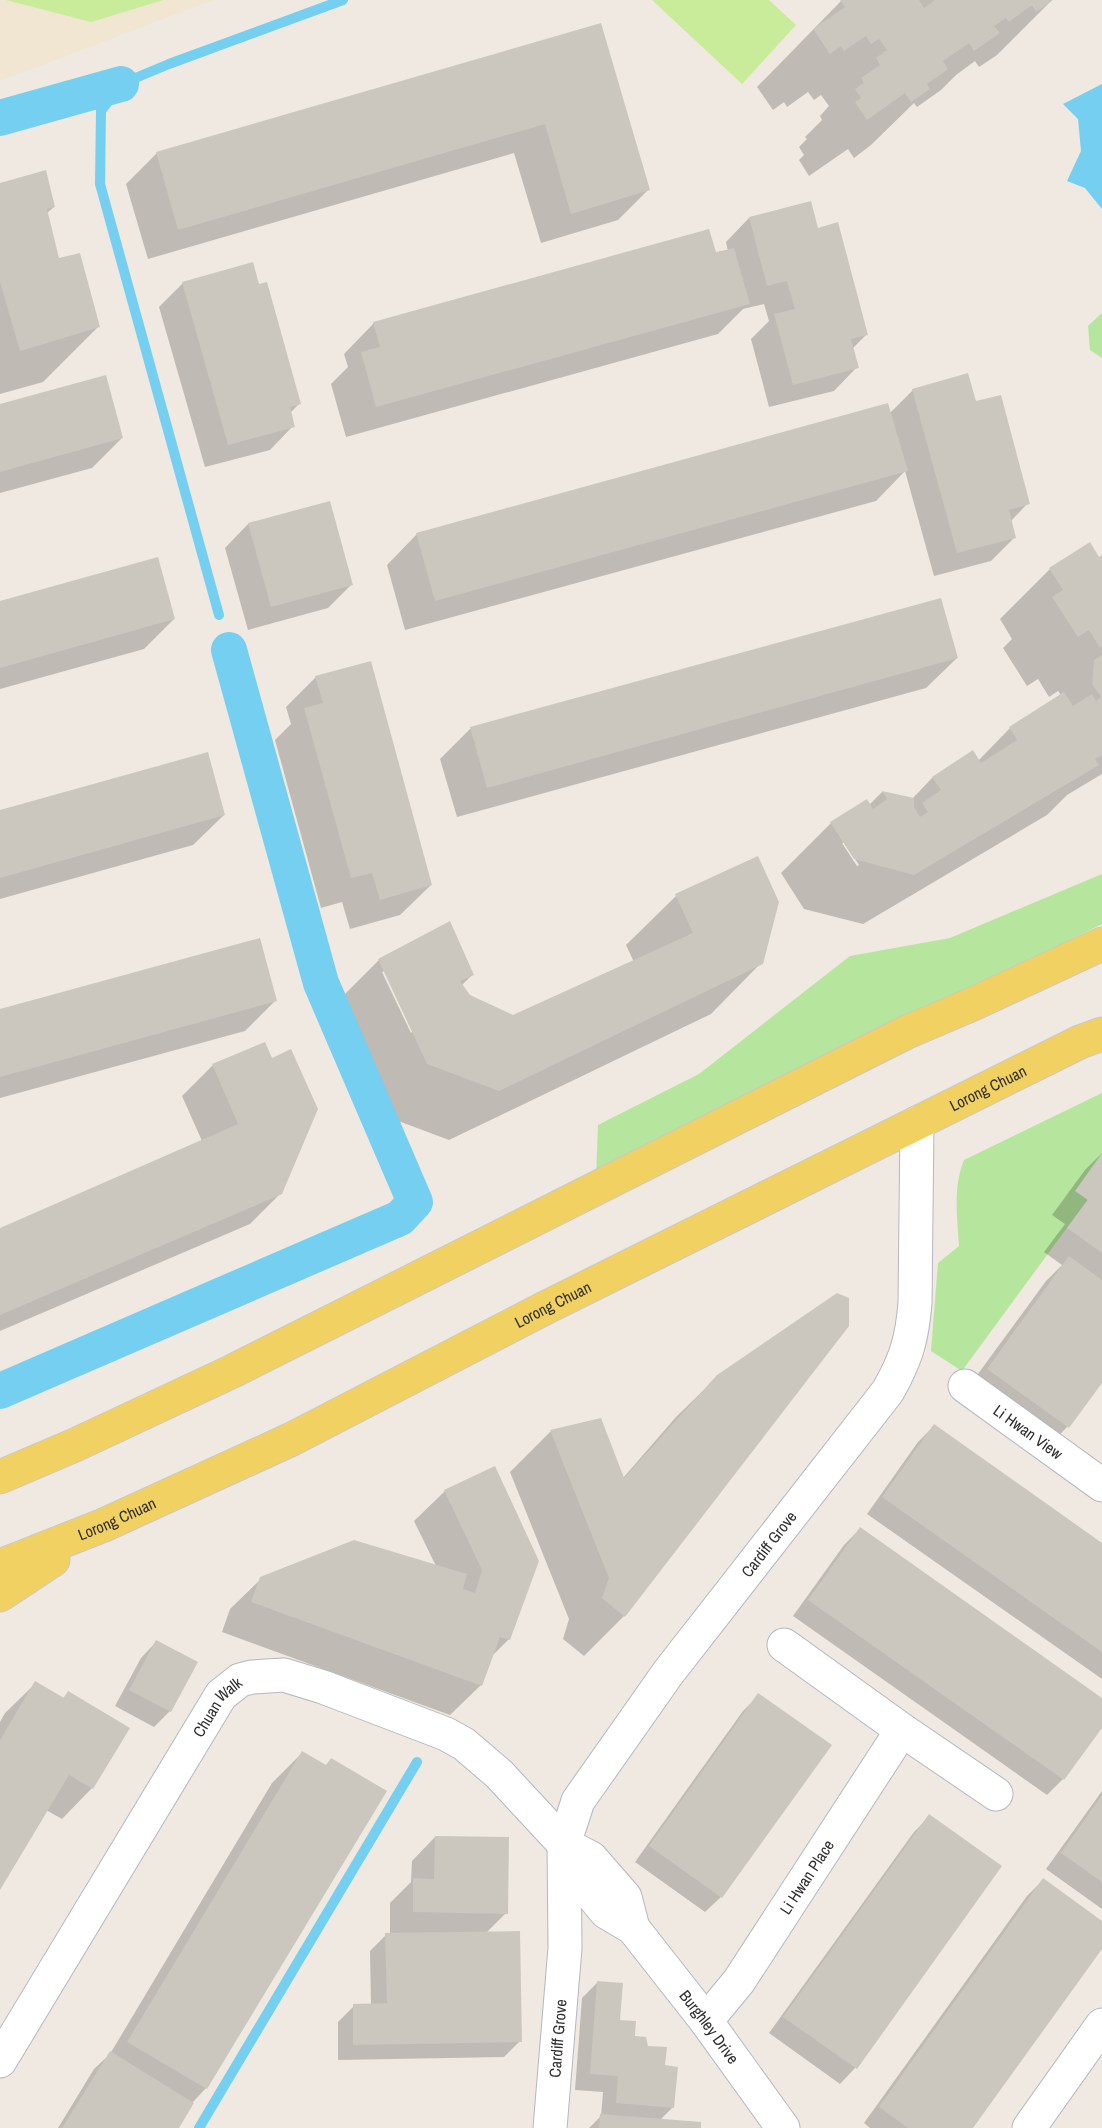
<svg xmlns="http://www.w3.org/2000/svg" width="1102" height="2128" font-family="'Archivo Narrow',sans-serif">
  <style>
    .education { fill: #f0e6d1 }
    .green { fill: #b6e59e }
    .pitch { fill: #c9ec9a }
    .water { fill: #75cff0 }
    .shadow { fill: #0003; fill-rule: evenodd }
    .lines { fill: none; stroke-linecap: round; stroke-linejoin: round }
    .stream { stroke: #75cff0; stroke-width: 10 }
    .canal { stroke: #75cff0; stroke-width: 36 }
    .building { fill: #cbc7bf }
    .minor-casing { stroke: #b4b7c1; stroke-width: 35 }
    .major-casing { stroke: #c9c9c9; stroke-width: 35 }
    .minor { stroke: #fff; stroke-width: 33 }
    .major { stroke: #f2d163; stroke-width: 33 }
    .labels { text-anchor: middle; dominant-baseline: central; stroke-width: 5; stroke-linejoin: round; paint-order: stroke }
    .street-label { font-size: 16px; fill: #2e2e2e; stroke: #fff }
  </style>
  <rect width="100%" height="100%" fill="#efe9e1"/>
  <path class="education" d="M0,0H213L0,81Z"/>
  <path class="green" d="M1102,313V358L1090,350L1088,326Z
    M1102,874V924L596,1178L598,1125L699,1074L850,956L950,938Z
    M1102,1093V1180L962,1371L931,1351L938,1263L959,1246C957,1216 953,1187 964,1160Z"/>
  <path class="pitch" d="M6,0H163L91,22Z
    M652,0H769L796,25L742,84Z"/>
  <path class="water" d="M1102,84V209L1085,188L1067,181L1081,151L1078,119L1063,104Z"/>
  <path class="shadow" d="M842,0H1052L997,55L979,67L975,61L956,75L941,90L917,107L914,103L871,145L854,158L848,149L809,176L799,160L804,155L799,147L807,139L805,137L822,120L820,116L829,106L821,95L814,100L808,92L787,107L784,102L773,110L757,87Z
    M600,25L648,190L618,220L541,243L514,153L148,259L126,184L157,153Z
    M0,184L54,207L47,213L58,260L98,327L43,382L0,394Z
    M810,202L817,230L866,335L852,349L857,367L834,391L769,407L751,339L769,321L764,304L743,309L718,334L346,437L331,384L348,367L344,354L374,323L728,251L726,242L749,218Z
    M183,283L299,404L290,413L293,426L270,450L205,467L159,307Z
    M913,390L975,403L1028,503L1011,521L1015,537L991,561L934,576L905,471L876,501L405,630L387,565L417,534L890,413Z
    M0,406L122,438L92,468L0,493Z
    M329,503L352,584L328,608L248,630L225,548L248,524Z
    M1102,557V774L1067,795L1047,815L863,924L804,909L781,873L831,823L866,801L869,805L882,792L912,799L932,778L972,753L978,761L1010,728L1061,695L1058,691L1049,697L1038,679L1027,686L1003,648L1012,639L1000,619L1050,569ZM842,843H845L859,865L857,866Z
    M940,600L957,658L926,688L457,817L440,759L470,729Z
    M0,602L174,619L144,649L0,689Z
    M316,677L431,885L400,915L350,929L342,902L321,908L275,740L291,724L286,707Z
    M0,811L224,815L193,845L0,899Z
    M676,896L761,963L711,1014L449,1140L377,1113L329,1010L379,960L449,923L472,975L461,986L469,996L513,1017L634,962L626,945ZM385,971L413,1031L411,1033L382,972Z
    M276,1000L245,1031L0,1098V1011Z
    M264,1044L281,1193L250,1224L0,1331V1230L202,1141L182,1096L212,1066Z
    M1102,1153V1380L1067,1427L1044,1451L964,1393L1046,1281L1062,1265L1044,1252L1065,1224L1052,1215L1085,1170Z
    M718,1376L624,1616L584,1656L563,1639L569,1619L510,1472L551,1431L623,1478L676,1417Z
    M934,1426L1102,1545V1679L867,1514L918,1442Z
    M494,1468L509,1639L491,1657L481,1685L450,1715L222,1632L230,1609L261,1579L436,1566L414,1521L445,1491Z
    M860,1529L1102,1700V1725L1063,1779L1047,1795L793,1616L844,1545Z
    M156,1642L170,1711L154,1727L115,1706L141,1658Z
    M36,1683L62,1699L68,1693L128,1729L92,1788L62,1819L46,1810L0,1887V1722L5,1713Z
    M759,1695L721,1897L705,1912L635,1862L743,1711Z
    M302,1753L325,1766L331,1760L206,2088L192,2103L177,2128H58L94,2069L110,2054L272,1783Z
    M1102,1791V1909L1046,1869Z
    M930,1816L855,2068L840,2084L769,2033L914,1832Z
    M435,1837L506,1913L486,1933L520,2041L504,2057L338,2060V2022L354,2006L371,2005L370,1951L386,1935H390V1903L411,1882L412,1861Z
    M1043,1880L1102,1923V1946L971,2128H870L864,2123L1027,1896Z
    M598,1982L618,2022L633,2038L646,2048L663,2067L673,2107L660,2120L699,2128H589L601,2116L603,2092L575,2090L582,1998Z"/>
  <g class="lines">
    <path class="stream" d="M219,615L100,184L101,111L121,84L169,64L343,0
      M199,2128L417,1762"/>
    <path class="canal" d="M0,118L121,84
      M0,1391L400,1218L415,1202L321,983L229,650"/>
  </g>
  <path class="building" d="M840,0H919L924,8L935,0H1053L1036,12L1032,5L1009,22L1006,18L994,26L1000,33L974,51L969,43L943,61L948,69L927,84L930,89L911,102L905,93L867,120L855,102L861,98L855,89L864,83L861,78L880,65L876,58L887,50L879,39L871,44L866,36L844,51L841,46L830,54L813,29L845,7Z
    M601,23L650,190L571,214L545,124L178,230L156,152Z
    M46,170L55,207L47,209L59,258L80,253L100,327L20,351L0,282V183Z
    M811,201L818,228L838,222L868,335L851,339L859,368L793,385L774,314L795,309L787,281L767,286L749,217Z
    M709,229L716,252L734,248L750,304L376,407L361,352L380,347L373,322Z
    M253,262L259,284L267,282L301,404L290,407L295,427L228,445L182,282Z
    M968,373L976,401L1001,395L1030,504L1009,510L1016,538L957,553L912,389Z
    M106,375L123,438L0,472V404Z
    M888,403L908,471L435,601L416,533Z
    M330,501L353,585L271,607L248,523Z
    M1090,542L1099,557L1102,555V646L1100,648L1089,630L1078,637L1052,597L1063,590L1049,568Z
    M158,557L175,619L0,668V601Z
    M941,598L958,658L487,788L470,727Z
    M1102,655V755L1095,759L1099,765L914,875L854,859L830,822L867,799L873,809L887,799L882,791L914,798V807L920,817L928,812L922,803L941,790L932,777L973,750L981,763L1017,740L1009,727L1064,692L1073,706L1092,694L1096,701L1101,697L1092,684L1094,660Z
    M371,661L432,885L380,900L372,873L351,878L304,708L323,703L315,676Z
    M208,752L225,815L0,878V810Z
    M758,856L779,902L763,964L499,1091L427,1064L378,959L450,921L474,975L460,981L470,995L513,1015L693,933L675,894Z
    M260,938L277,1001L0,1077V1009Z
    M265,1042L272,1058L291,1049L318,1109L282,1194L0,1315V1228L238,1124L212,1064Z
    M1102,1153V1253L1067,1228L1088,1200L1075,1191Z
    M1069,1256L1102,1280V1383L1069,1428L987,1369Z
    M837,1293L849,1298V1326L625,1617L602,1598L609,1578L550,1430L601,1418L624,1478L717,1375Z
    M934,1424L1102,1543V1652L882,1497Z
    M495,1466L539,1561L510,1640L500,1637L482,1686L251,1602L260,1577L354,1540L467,1574L463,1589L475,1593L482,1570L444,1490Z
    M860,1527L1102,1698V1728L1064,1780L808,1600Z
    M156,1640L198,1662L171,1712L129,1690Z
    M35,1681L64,1698L68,1691L130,1728L93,1789L69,1775L0,1890V1740Z
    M758,1693L832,1745L722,1898L649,1846Z
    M302,1751L326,1765L331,1758L387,1791L207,2089L127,2042Z
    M1102,1795V1882L1061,1853Z
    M929,1814L1002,1866L857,2069L783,2017Z
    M435,1836L509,1837L508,1914L413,1912V1878L434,1879Z
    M1043,1878L1102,1921V1949L973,2128H908L879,2107Z
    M520,1931L522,2042L353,2045V2004L387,2003L385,1933Z
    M597,1981L623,1983L620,2020L636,2021L635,2036L646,2037L648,2046L667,2047L665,2065L678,2067L674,2108L616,2103L618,2076L590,2074Z
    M110,2051L194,2103L179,2128H62Z
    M600,2114L701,2122V2128H599Z"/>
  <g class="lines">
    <defs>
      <g id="minor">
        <path id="s1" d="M965,1386L1102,1485"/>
        <path d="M784,1645L902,1730L996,1794"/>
        <path d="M564,1844L591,1858L625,1897L633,1928"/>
        <path id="s2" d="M706,2021L739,1981L902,1730"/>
        <path id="s3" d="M0,2061L221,1695L240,1680L252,1677L284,1675L323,1687L446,1734L464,1744L499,1774L564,1844L578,1878L606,1912L633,1928L706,2021L783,2128"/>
        <path id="s4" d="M550,2128L565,1948L564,1844L578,1801L668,1673L888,1391C906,1359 912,1340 915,1303L917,1123"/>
        <path d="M1029,2128L1102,2025"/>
      </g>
      <g id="major">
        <path d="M0,1477L75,1445L233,1371L905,1033L973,1004L1102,944"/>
        <path id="s5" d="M0,1566L104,1525L292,1439L545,1308L1080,1042L1102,1034"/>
        <path d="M0,1595L53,1560"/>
      </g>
    </defs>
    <use href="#minor" class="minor-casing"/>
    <use href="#major" class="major-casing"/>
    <use href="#minor" class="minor"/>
    <use href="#major" class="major"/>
  </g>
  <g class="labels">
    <g class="street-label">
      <text stroke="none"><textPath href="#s5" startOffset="1098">Lorong Chuan</textPath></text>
      <text stroke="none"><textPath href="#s5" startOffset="612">Lorong Chuan</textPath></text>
      <text stroke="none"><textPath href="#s1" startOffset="78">Li Hwan View</textPath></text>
      <text stroke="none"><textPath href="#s5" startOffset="126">Lorong Chuan</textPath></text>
      <text stroke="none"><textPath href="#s4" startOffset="650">Cardiff Grove</textPath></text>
      <text stroke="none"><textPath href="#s3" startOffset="416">Chuan Walk</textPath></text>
      <text stroke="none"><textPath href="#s2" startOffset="176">Li Hwan Place</textPath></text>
      <text stroke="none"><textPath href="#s3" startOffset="1068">Burghley Drive</textPath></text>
      <text stroke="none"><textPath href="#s4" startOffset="90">Cardiff Grove</textPath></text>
    </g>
  </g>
</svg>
